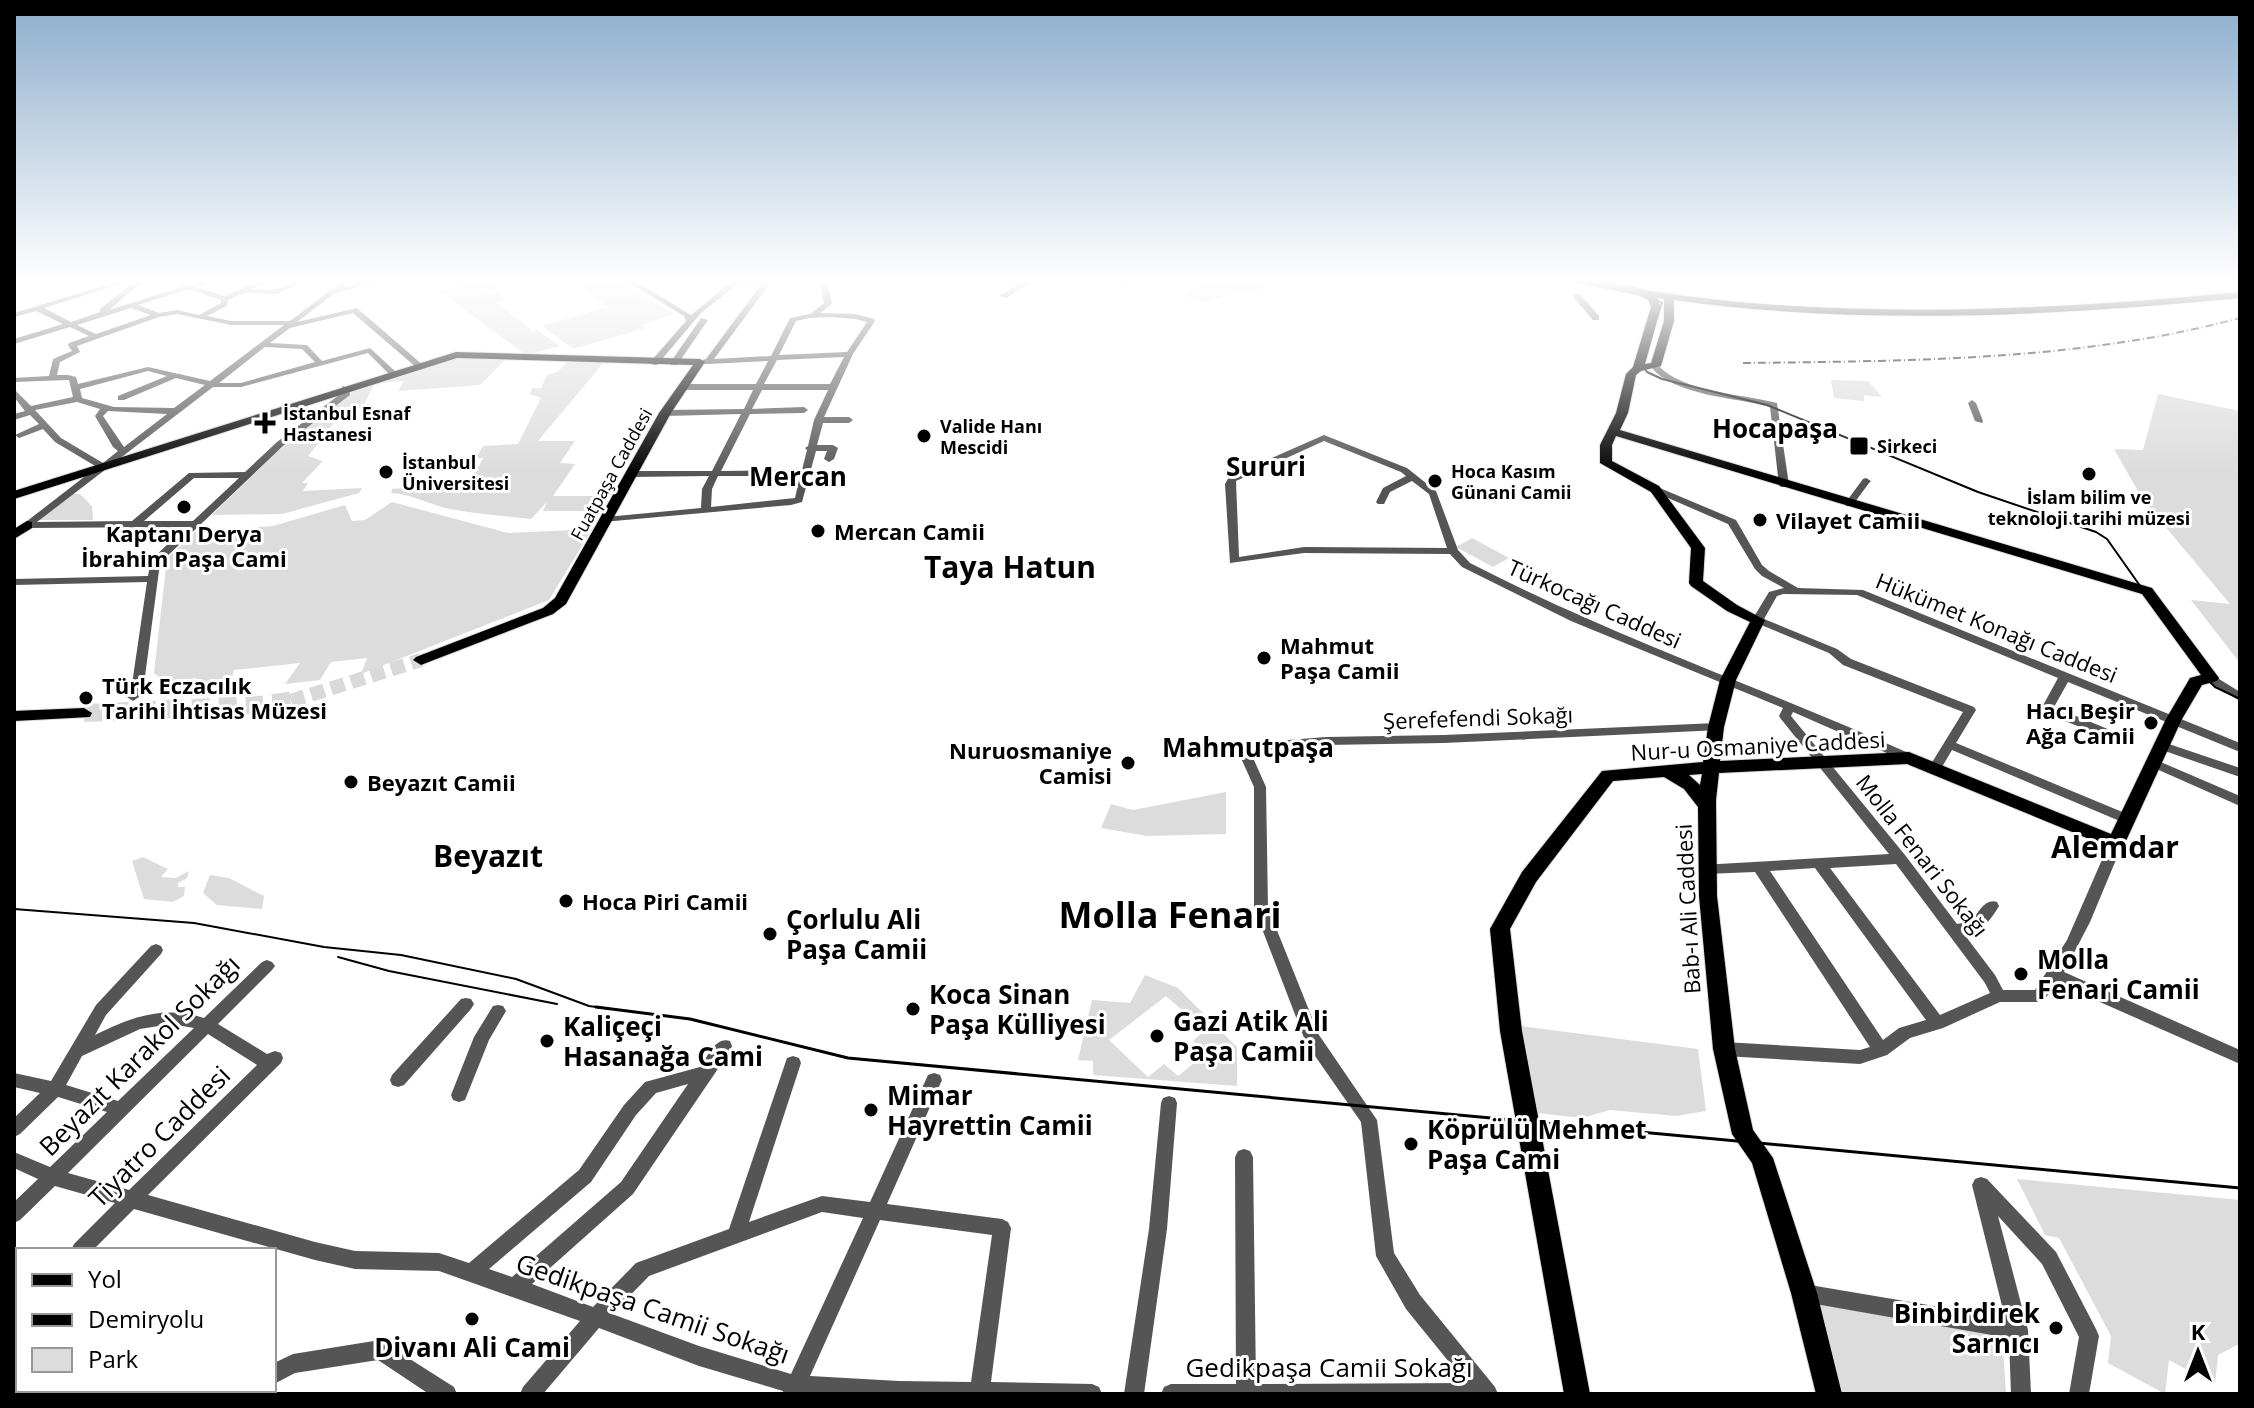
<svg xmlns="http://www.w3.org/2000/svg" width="2254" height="1408" font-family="'Open Sans',sans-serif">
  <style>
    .green { fill: #dcdcdc; fill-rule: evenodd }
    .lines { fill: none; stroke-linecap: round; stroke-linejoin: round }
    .major-tunnel-far1 { stroke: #d9d9d9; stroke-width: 14; stroke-dasharray: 14 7; stroke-linecap: butt }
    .major-tunnel { stroke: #d9d9d9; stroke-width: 18; stroke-dasharray: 18 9; stroke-linecap: butt }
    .major-casing { stroke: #dbdbdb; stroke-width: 2 }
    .minor { fill: #555; fill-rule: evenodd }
    .major { fill: #000; fill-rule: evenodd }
    .tram-far1 { stroke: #000; stroke-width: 2 }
    .tram { stroke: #000; stroke-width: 3 }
    .rail { stroke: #000; stroke-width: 2; stroke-dasharray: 8 3 1 3; stroke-linecap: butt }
    .poi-dot { fill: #000; stroke: #fff; stroke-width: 3 }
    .labels { text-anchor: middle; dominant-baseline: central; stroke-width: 6; stroke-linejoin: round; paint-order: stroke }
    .far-poi-label { font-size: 18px; font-weight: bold; fill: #000; stroke: #fff; text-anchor: start }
    .far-street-label { font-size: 18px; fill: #000; stroke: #fff }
    .poi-label { font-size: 22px; font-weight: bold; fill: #000; stroke: #fff; text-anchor: start }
    .street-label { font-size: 22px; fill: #000; stroke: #fff }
    .far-district-label { font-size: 26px; font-weight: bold; fill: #000; stroke: #fff }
    .quarter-label { font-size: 26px; font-weight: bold; fill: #000; stroke: #fff }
    .near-poi-label { font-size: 26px; font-weight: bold; fill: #000; stroke: #fff; text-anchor: start }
    .near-street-label { font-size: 26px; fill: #000; stroke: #fff }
    .district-label { font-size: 30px; font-weight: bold; fill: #000; stroke: #fff }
    .near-district-label { font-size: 36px; font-weight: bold; fill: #000; stroke: #fff }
  </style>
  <rect width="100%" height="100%" fill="#fff"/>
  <path class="green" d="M483,279H528L486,290L491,294L497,292L506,299L496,303L533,331L537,330L560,346L526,355L439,291Z
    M567,279H618L674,314L642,325L645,328L573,349L542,326L608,307L582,289L585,287H580Z
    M1213,279H1246L1268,286L1250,295L1237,291L1208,302L1185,296L1190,293L1186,291Z
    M455,357L506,359L480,385L398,391L404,381L375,383L362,408L345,409L308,456L323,461L302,483H308L303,491L362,488L359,493L282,514L212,515L277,452L366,382Z
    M568,362H604L538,441H575L560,463L575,464L553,496H595L586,511H543L547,502L531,519C504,516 477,514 450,509C431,505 408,493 391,493L392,489L404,488L406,485L466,482L470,475L475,474L483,458H476L483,446L518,444L541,398L530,394L532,388H541L547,375L557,372Z
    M1831,380L1868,381L1882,397L1864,395V401L1834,398Z
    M2158,394L2240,411V663L2191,600L2230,604L2143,500L2114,449L2143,450Z
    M68,494H80L92,506L93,520H35Z
    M392,502L508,533L573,530L583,525L594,526L549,600L361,674L367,658L331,662L320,680L285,684L300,663L234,670L229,689L189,695L197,678L164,682L154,673L167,558L195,532L273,526L345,505L352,521L365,520Z
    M1472,538L1509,558L1493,567L1456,547Z
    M1226,792V834L1147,836L1101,828L1111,804L1133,810Z
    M143,857L168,869L161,877L176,878L189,871L187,878L178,883V887H185L184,896L173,902L144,899L132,861Z
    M210,875L229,878L264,896L262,909L217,905L203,893Z
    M1145,975L1178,988L1237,1047V1086L1093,1075V1061L1078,1060L1092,1000L1130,1003ZM1166,996L1205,1030L1193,1041L1206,1053L1178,1076L1164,1064L1148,1077L1109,1040Z
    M1513,1025L1698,1049L1706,1111L1676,1116L1610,1110L1582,1118L1528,1112Z
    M2017,1179L2240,1200V1346L2237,1345L2218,1355L2215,1385L2169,1360L2165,1394L2108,1363L2111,1336L2059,1238L2045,1235Z
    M1809,1298L2002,1332L2006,1394H1834Z"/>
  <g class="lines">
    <path class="major-tunnel-far1" d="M291,701L421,660"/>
    <path class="major-tunnel" d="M84,713L259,705L303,699"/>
    <defs>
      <path id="major" d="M1558,279H1578C1633,288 1685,297 1740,302C1906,317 2074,308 2240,292V298C2053,316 1861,326 1674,300V321L1661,366L1641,371L1636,375L1628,413L1620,430L2152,588L2219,678L2217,681L2202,685L2182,719L2125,843L2122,848L2116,850L1907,764L1719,773L1716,800L1717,896L1735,1049L1753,1130L1773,1158L1817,1293L1842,1394H1816L1791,1293L1752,1163L1732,1134L1713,1049L1699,896L1698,807L1684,789L1664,777L1613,781L1536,882L1510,929L1522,1031L1590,1394H1564L1500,1031L1490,929L1522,872L1602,771L1703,762L1708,727L1720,680L1750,622L1727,611L1691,586L1689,583L1691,548L1651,492L1600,463V445L1616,413L1626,374L1633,367L1651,307L1648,300L1637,295ZM1657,298L1664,299V321L1651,363L1645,364L1661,307ZM1616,436L2142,594L2201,675L2190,678L2166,719L2111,834L1909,752L1720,761L1724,727L1736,680L1765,620L1737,605L1703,581L1705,548L1659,486L1612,461V445ZM1702,774L1700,785L1689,775Z
        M456,352L700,359L705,362L671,413L566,604L553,614L426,663L421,665L413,660L416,657L543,608L555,598L659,413L693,365L457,358L14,499V491Z
        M27,521L32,522V528L14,539V529Z
        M84,708L92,713L90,717L14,721V711Z"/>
    </defs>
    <use href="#major" class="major-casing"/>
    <path class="minor" d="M126,279H137L44,308L71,322L100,312V309L138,279H146L109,310L207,279H218L196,287L225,296L263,279H272L252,289L274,290L299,279H307L278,294L244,293L228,300L227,306L207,316L231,321H290L345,279H353L343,287L379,279H390L335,293L297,322L357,308L424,366L417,368L353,313L290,328L270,343L307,345L322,361L370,348L397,373L390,375L368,353L241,387H213L37,522L132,521L189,473L245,472L277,442L343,392L342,386L349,388L350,395L283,446L160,563L144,684L139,697L133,701L127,697L132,684L147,582L14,585V579L148,576L151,560L186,527L27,528L22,525L97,467L55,442L43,429L19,438L15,435L39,424L30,415L14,420V414L25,411L14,397V389L31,406L73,397L69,380H67L14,382V378L49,376L53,359L72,351L68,345L69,343L89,336L70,327L14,344V339L63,324L36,311L14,317V313ZM189,289L221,300V303L199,315L177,310L159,313L138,305ZM131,308L151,315L96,334L77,325ZM177,314L231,325H284L210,381L148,367L78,384L76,377L68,375H57L60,362L80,352L77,346L159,317ZM265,347L302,349L315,362L241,383H219ZM148,371L167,376L118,396V400H124L176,378L205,385L174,408L114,407L82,398L80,389ZM77,402L100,409L95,416L113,447L118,451L103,463L61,438L35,410ZM108,411L167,414L124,447L103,416ZM194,478H239L193,521H144Z
      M623,279H632L691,315L731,282L718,279H743L768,282V286L714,359L771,356L790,318L810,314L824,303L820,279H827L832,304L820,313L855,314L874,319L875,321L853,354L824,417H849L853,420L849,423H823L817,445H833L838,448L834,459L829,462L824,459L827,451H816L802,502L791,505L603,522V518L606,517L701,508L702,489L709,476L632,477L627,474L632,471H712L741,414L665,416L661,413L665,410L744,409L753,390H683L679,387L683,384H756L768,361L708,364H700L696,362L706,359L760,286L739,283L701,313L657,365H654L650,363L651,361L686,321L684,316ZM832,317L855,319L867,322L847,352L779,355L796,321L809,318ZM844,357L830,384H764L777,360ZM762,390H828L814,420L808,446L805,448L807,450L802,470L721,471L750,414L804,413L808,410L804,407L752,409ZM718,476H800L795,498L711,507L712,489Z
      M1028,279H1037L1006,298L999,296Z
      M1100,279H1112L1129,284L1125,286Z
      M1574,294H1580L1599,316V320H1593L1574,298Z
      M701,318L708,320L677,365H671L670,363Z
      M1652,365H1658C1681,392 1743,394 1777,403L1789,485L1787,487H1781L1779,485L1770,407C1735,397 1674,396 1651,367Z
      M1972,400L1976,403L1983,421L1982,423L1975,421L1968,403Z
      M1324,435L1407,468L1436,491L1458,550L1470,563C1613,637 1766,689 1913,755L1915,758L1913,761H1905L1793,712L1791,716L1905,855L1957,924L1972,921C1978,913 1985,898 1997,902L1999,906C1989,922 1984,930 1964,934L1995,975L2003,990H2035L2067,940L2111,839H2121L2123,843L2090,922L2064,972L2240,1050V1064L2057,983L2044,1000L2039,1002H2000L1943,1028L1910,1038L1887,1055L1860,1064L1724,1056L1718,1054L1716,1049L1718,1044L1724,1042L1860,1050L1870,1047L1755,872L1706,874L1701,873L1699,869L1701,865L1889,854L1781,719L1779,716L1783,708L1571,621L1462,567L1450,554L1304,553L1230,563L1225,484L1229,477ZM1324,441L1401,472L1406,476L1383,488L1376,502L1378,504H1384L1390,492L1412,481L1429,494L1447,548L1304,547L1239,557L1236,481ZM1896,864L1985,983L1990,993L1940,1015L1830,868ZM1815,868L1926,1020L1899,1028L1883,1040L1770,871Z
      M1866,478L1871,481L1869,483L1852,506H1846V502L1863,479Z
      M1655,486L1736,520L1762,565L1769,571L1798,588L1863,590L2240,743V752L2068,682L2054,707L2115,732L2117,735L2111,739L2107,738L2043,712L2041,709L2058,678L1857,595L1783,594L1777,596L1764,619L1837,649L1851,659L1974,707L1976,710L1956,743L2132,816L2134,819L2132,822H2122L1952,750L1939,772H1929L1928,769L1963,712L1843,665L1829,653L1754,622L1752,620L1769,592L1784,588L1762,576L1755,569L1728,524L1652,491L1650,489Z
      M2211,674L2240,692V701L2207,681L2205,678Z
      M1716,723L1722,727L1720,730L1444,743L1326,745L1250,751L1266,787L1268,908L1319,1035L1377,1120L1394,1253L1420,1295L1495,1387L1498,1394H1161L1164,1387L1171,1384H1236L1235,1157L1238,1151L1244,1149L1250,1151L1253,1157L1256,1384L1466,1383L1406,1309L1376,1256L1361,1122L1306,1043L1254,908V787L1236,747L1238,744L1326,737L1444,735Z
      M2163,742L2240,768V777L2159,749L2157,746Z
      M2156,760L2240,796V806L2152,767L2150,764Z
      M156,944L161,946L163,950L161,954L106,1015L95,1035C131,1017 164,1005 204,1018L262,962L267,960L272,962L275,966L272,970L218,1024L267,1054L275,1051L281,1053L283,1058L281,1063L148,1195L315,1242L355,1251L439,1253L469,1263L579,1170L624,1105L645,1082L700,1067C708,1057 715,1036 730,1041L732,1046L730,1051L633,1194L532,1284L593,1307L636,1263L729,1229L787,1058L793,1056L799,1058L801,1063L749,1222L822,1196L870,1202L928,1075L934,1073L940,1075L942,1080L887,1204L1002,1219L1008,1222L1011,1228L991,1382L1092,1384L1099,1387L1102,1394H782L783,1391L699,1366L599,1328L543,1394H520L523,1387L580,1321L439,1271L355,1269L315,1260L134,1209L93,1250H71L74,1244L115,1203L55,1186L20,1220L14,1223V1202L38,1179L14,1168V1152L50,1167L107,1112L58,1097L20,1134L14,1137V1118L40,1093L14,1087V1073L51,1081L96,1005L151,946ZM171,1024L194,1028L118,1101L66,1085L82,1056L140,1029ZM208,1034L257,1065L129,1190L68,1173ZM688,1084L621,1182L512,1277L489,1269L591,1182L636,1115L656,1093ZM822,1212L863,1218L791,1374L699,1346L612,1314L649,1276ZM880,1220L992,1235L971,1382L899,1381L810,1376Z
      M466,998L471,999L474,1004L471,1009L404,1085L398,1087L392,1085L390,1080L392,1075L461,999Z
      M498,1005L503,1006L506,1011L489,1040L465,1100L459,1102L453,1100L451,1095L474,1037L493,1006Z
      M1169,1096L1175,1098L1177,1103L1167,1229L1144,1394H1124L1149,1229L1161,1103L1163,1098Z
      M1981,1177L1987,1179L2056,1252L2096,1329L2099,1336L2089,1394H2069L2079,1337L2042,1264L1998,1216L2028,1330L2031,1394H2011L2009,1338L1804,1302L1797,1300L1795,1293L1797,1286L1804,1284L2005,1318L1972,1185L1975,1179Z
      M18,1301V1322L14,1324V1302Z
      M380,1340L454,1387L457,1394H429L378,1360L295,1373L274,1384V1363L293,1354Z
      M144,1390H187L185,1394H142Z"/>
    <use href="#major" class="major"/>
    <path class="tram-far1" d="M1588,279L1638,288L1662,303L1641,364L1647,372L1662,379L1767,405L1978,492L2096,532L2107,539L2203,675L2215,687L2240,699
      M14,909L194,923L324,947L401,955L516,979L589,1006L611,1009
      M338,957L389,971L557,1004"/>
    <path class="tram" d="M596,1007L690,1019L848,1058L2240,1188"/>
    <path class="rail" d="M1743,363C1908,361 2080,361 2240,318"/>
  </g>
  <linearGradient id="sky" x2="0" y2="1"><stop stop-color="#8cadcc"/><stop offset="0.59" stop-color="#fff"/><stop offset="1" stop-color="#fff" stop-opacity="0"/></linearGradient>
  <rect width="2254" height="476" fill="url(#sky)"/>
  <g class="poi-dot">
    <path d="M261 411h8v8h8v8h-8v8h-8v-8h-8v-8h8z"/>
    <circle cx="924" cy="436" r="8"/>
    <rect x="1849" y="436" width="20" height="20" rx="4"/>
    <circle cx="386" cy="472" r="8"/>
    <circle cx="2089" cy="474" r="8"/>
    <circle cx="1435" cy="481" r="8"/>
    <circle cx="184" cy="507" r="8"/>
    <circle cx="1760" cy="520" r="8"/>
    <circle cx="818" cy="531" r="8"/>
    <circle cx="1264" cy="658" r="8"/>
    <circle cx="86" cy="698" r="8"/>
    <circle cx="2151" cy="723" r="8"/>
    <circle cx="1128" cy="763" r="8"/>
    <circle cx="351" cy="782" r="8"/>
    <circle cx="566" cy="901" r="8"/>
    <circle cx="770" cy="934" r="8"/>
    <circle cx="2021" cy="974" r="8"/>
    <circle cx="913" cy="1009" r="8"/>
    <circle cx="1157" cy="1036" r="8"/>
    <circle cx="547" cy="1041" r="8"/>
    <circle cx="871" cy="1110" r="8"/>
    <circle cx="1411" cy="1144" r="8"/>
    <circle cx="472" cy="1319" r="8"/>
    <circle cx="2056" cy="1328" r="8"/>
  </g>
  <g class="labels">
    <g class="far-poi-label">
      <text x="283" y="413">İstanbul Esnaf<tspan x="283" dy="21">Hastanesi</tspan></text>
      <text x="940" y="426">Valide Hanı<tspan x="940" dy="21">Mescidi</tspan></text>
      <text x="1877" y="446">Sirkeci</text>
      <text x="402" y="462">İstanbul<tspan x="402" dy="21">Üniversitesi</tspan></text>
      <text x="1451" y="471">Hoca Kasım<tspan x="1451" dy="21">Günani Camii</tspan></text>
      <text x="2089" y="497" text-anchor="middle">İslam bilim ve<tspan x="2089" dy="21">teknoloji tarihi müzesi</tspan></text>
    </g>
    <g class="far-street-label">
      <text transform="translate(611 474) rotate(-61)">Fuatpaşa Caddesi</text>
    </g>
    <g class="poi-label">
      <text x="1776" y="520">Vilayet Camii</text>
      <text x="834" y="531">Mercan Camii</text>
      <text x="184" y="533" text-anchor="middle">Kaptanı Derya<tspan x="184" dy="25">İbrahim Paşa Cami</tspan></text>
      <text x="1280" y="645">Mahmut<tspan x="1280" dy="25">Paşa Camii</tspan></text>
      <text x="102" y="685">Türk Eczacılık<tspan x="102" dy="25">Tarihi İhtisas Müzesi</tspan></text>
      <text x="2135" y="710" text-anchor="end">Hacı Beşir<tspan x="2135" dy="25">Ağa Camii</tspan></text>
      <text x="1112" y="750" text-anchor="end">Nuruosmaniye<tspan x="1112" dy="25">Camisi</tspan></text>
      <text x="367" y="782">Beyazıt Camii</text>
      <text x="582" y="901">Hoca Piri Camii</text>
    </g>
    <g class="street-label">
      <text transform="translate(1595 603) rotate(24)">Türkocağı Caddesi</text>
      <text transform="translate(1997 627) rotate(22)">Hükümet Konağı Caddesi</text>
      <text transform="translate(1478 717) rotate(-2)">Şerefefendi Sokağı</text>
      <text transform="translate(1758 745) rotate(-3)">Nur-u Osmaniye Caddesi</text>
      <text transform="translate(1923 855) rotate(52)">Molla Fenari Sokağı</text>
      <text transform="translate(1687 909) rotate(-93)">Bab-ı Ali Caddesi</text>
    </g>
    <g class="far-district-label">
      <text x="1775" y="428">Hocapaşa</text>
      <text x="1266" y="466">Sururi</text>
      <text x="798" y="476">Mercan</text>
    </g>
    <g class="quarter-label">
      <text x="1248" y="747">Mahmutpaşa</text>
    </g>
    <g class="near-poi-label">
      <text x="786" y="919">Çorlulu Ali<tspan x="786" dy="30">Paşa Camii</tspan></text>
      <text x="2037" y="959">Molla<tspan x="2037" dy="30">Fenari Camii</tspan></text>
      <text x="929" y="994">Koca Sinan<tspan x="929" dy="30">Paşa Külliyesi</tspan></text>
      <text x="1173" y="1021">Gazi Atik Ali<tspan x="1173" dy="30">Paşa Camii</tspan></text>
      <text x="563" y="1026">Kaliçeçi<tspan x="563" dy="30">Hasanağa Cami</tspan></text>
      <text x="887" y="1095">Mimar<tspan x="887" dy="30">Hayrettin Camii</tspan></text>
      <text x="1427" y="1129">Köprülü Mehmet<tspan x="1427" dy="30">Paşa Cami</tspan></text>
      <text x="2040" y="1313" text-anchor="end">Binbirdirek<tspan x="2040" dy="30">Sarnıcı</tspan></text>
      <text x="472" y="1347" text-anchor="middle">Divanı Ali Cami</text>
    </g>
    <g class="near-street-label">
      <text transform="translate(139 1055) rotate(-45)">Beyazıt Karakol Sokağı</text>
      <text transform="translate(159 1136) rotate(-45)">Tiyatro Caddesi</text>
      <text transform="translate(653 1308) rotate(19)">Gedikpaşa Camii Sokağı</text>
      <text x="1329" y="1367">Gedikpaşa Camii Sokağı</text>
    </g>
    <g class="district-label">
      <text x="1010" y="566">Taya Hatun</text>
      <text x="2115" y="846">Alemdar</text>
      <text x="488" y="855">Beyazıt</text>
    </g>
    <g class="near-district-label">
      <text x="1170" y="914">Molla Fenari</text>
    </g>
  </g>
  <rect width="2254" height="1408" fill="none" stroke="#000000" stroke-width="32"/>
  <rect x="16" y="1248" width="260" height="144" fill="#ffffff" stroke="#999999" stroke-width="2"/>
  <rect x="32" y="1274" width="40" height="12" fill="#000000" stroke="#999999" stroke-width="2"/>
  <text x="88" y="1288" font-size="24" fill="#000000">Yol</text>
  <rect x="32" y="1314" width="40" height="12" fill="#000000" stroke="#999999" stroke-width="2"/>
  <text x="88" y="1328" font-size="24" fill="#000000">Demiryolu</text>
  <rect x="32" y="1348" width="40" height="24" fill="#dcdcdc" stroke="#999999" stroke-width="2"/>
  <text x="88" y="1368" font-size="24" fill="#000000">Park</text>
  <g transform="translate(2198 1352)" stroke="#ffffff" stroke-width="6" paint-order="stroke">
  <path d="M0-6L14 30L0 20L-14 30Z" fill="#000000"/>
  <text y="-12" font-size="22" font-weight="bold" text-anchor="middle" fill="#000000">K</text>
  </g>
</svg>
